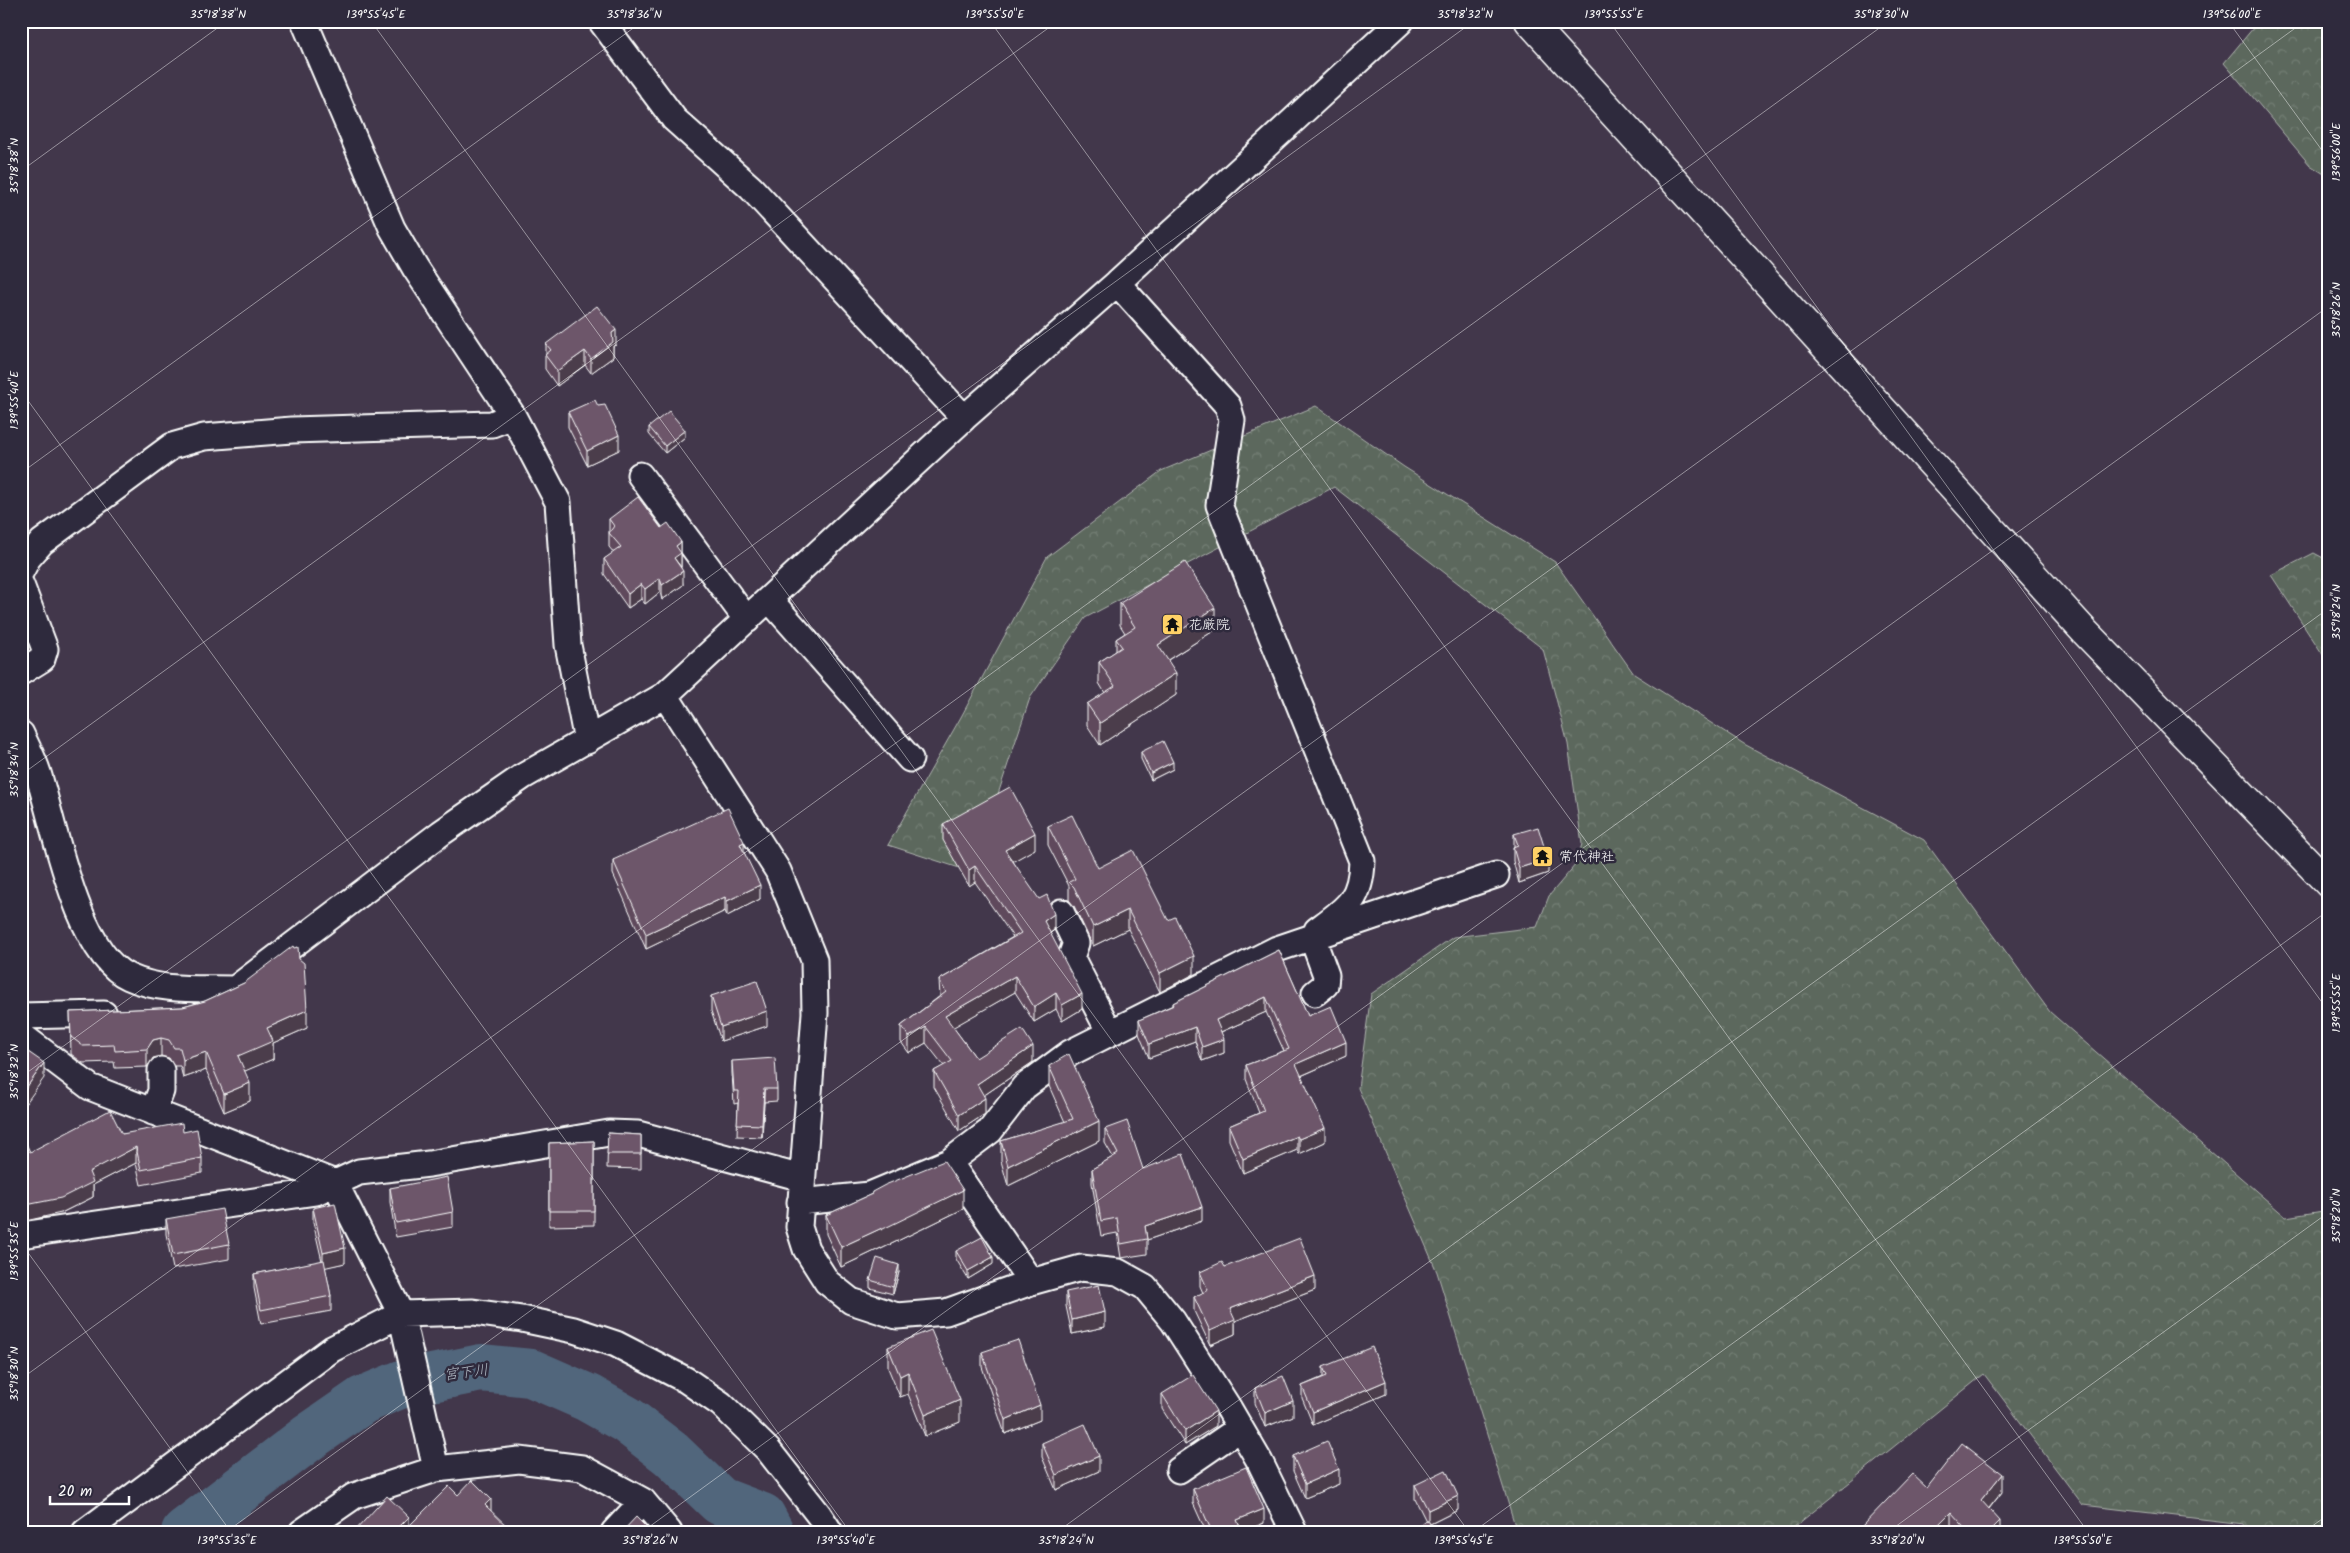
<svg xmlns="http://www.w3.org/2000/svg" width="2350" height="1553" font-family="Kalam,'Klee One',sans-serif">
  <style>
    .forest { fill: url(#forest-crowns); stroke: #aeb4ae }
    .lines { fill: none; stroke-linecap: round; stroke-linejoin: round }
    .river { stroke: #51667c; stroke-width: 48 }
    .minor-casing { stroke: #fff; stroke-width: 29 }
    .tertiary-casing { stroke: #fff; stroke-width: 31 }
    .minor { stroke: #2f2a3d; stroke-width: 25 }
    .tertiary { stroke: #2f2a3d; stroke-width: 28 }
    .wall { fill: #5e4a5c; stroke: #fff }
    .shaded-wall { fill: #4c3c4b; stroke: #fff }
    .building { fill: #6d566b; stroke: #fff }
    .ticks { fill: none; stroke: #fff; stroke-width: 1; stroke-opacity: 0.45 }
    .labels { text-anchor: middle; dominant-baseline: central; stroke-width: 5; stroke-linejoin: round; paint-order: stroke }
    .poi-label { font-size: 14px; fill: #fff; stroke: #2f2a3d; text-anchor: start }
    .water-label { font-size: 15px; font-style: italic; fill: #b1bac4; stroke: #2f2a3d }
    .neatline { fill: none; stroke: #fff; stroke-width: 2 }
    .ticks-label { font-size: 12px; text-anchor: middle; fill: #fff }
  </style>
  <defs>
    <pattern id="forest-crowns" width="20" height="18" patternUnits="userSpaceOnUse" patternTransform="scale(1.25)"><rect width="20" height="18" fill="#5c685d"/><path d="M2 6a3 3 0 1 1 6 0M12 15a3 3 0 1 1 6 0" fill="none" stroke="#747f75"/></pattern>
  </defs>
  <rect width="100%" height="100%" fill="#42374b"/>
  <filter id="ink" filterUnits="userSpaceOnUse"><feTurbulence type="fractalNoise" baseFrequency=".02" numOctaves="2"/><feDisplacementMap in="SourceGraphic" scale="10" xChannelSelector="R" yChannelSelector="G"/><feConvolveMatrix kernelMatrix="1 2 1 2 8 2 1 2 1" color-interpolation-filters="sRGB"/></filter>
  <g filter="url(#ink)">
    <path class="forest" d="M2259,21H2329V177L2310,165L2224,63Z
      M1316,406L1404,467L1555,562L1634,674L1744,744L1924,840L2050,1012L2286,1217L2329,1210V1532H2248L2244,1524L2083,1505L1984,1374L1788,1532H1517L1437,1272L1358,1088L1371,994L1453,937L1537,927L1549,896L1576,864L1582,844L1568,744L1543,649L1334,487L1085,618L1030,698L972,872L888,845L961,717L1047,557L1161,471Z
      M2314,553L2329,561V664L2271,575Z"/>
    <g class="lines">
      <path class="river" d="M185,1532L308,1438L363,1400L402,1384L481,1368L531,1373L588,1398L627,1420L671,1454L720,1501L762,1517L770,1532"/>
      <defs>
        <path id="minor" d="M304,21L392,228L415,268L513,416L558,502L568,645L587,741
          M601,21L674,119L751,188L964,418
          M1117,283L1228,406L1232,420L1219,505L1362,861C1361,900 1347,908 1317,930
          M640,475L747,620
          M21,571L28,558L42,542L172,446L204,437L292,430L492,424L513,416
          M21,585L45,649L42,659L21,672
          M769,599L910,759
          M665,695L778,871L814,960L815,1013L799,1227L806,1249L827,1282L851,1301L897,1316L946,1312L1031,1282L1081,1268L1118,1272L1145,1287L1173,1321L1228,1407L1260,1462L1294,1532
          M21,734C27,747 34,760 38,773C54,824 77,954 129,977C162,992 198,988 234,989
          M1061,912L1076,943L1071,957L1110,1033
          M1312,937L1326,975L1325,985L1315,993
          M212,1000L235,989L441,833L522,777L665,695L964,418L1117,283L1401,21
          M21,1016L104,1014
          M21,1035L90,1087L335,1183L401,1314L436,1469
          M153,1112L161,1091V1070
          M949,1162L1031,1282
          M800,1202L870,1195L949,1162L990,1131L1024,1087L1070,1053L1277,949L1496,875
          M21,1235L316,1192L359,1172L429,1164L609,1133L638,1134L802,1178
          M1179,1470L1240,1428
          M85,1532L332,1349L401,1314L473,1312L522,1319L574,1330L616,1344L686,1380L721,1404L768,1450L819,1515L830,1532
          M302,1532L354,1496L436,1469L519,1460L582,1468L643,1501L669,1532
          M614,1532L643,1501"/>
        <path id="tertiary" d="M1529,21L2085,632L2329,884"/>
      </defs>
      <use href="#minor" class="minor-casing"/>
      <use href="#tertiary" class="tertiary-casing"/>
      <use href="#minor" class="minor"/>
      <use href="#tertiary" class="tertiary"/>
    </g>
    <path class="wall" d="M546,344L616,345L613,346V357L591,373L585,365L557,386L545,369V355L546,354Z
      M568,412L619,450L587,465L568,427Z
      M649,427L685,437L665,453L649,434Z
      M609,519L661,528L681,542V568L683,585L662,600L660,592L645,604L641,599L628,608L604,574V559L614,553L609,547Z
      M1120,603L1215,630L1168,660L1176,695L1100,745L1087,725V704L1105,693L1099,683V662L1116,651V639L1125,633L1120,625Z
      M1141,752L1173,769L1151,780L1141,759Z
      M943,824L1035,849L1013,861L1054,930L1050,933L1082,1009L1062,1021L1056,1009L1034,1022L1015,992L953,1027L976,1058L1033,1062L983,1096L985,1114L959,1131L934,1087V1071L944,1066L926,1043L909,1053L901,1042V1026L940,996L939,980L1013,937L975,882L969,886L943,840Z
      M1048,826L1098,868L1194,974L1160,992L1128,929L1093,946L1074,906L1069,900V886L1048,845Z
      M1514,834L1548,873L1519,883L1513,861V847L1514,846Z
      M744,852L760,899L727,916L725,911L646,949L613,874V860Z
      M1279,950L1308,1016L1346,1056L1301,1076L1325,1142L1299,1154L1297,1150L1243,1173L1229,1140V1126L1259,1113L1246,1079V1065L1284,1051L1266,1012L1221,1032L1224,1053L1202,1061L1195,1041L1149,1058L1139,1034V1020L1173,1005V1003Z
      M244,983L307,1028L273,1043V1059L244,1071L250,1101L224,1112L206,1070L183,1078L180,1066H174L169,1058L161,1056L153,1058L147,1067L115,1068L114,1062L83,1063L71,1054L70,1012L183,1007L205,1001Z
      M711,996L767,1026L721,1041L711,1011Z
      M732,1061L777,1089V1101L764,1102L762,1137L737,1136L738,1103L734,1104L732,1073Z
      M1049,1066L1099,1141L1008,1186L1001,1161V1141L1065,1122L1049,1086Z
      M1105,1129L1143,1169L1202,1221L1147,1240V1254L1121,1258L1117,1233L1101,1236L1092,1183V1169L1113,1157L1105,1143Z
      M183,1132L202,1158V1173L141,1185L136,1163L93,1185V1197L61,1213L30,1152L122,1134Z
      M608,1133L641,1135V1169L607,1168Z
      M594,1141V1225L549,1226V1143Z
      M390,1188L453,1212V1227L396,1237L390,1202Z
      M872,1192L963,1209L881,1249V1248L841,1267L826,1234V1215L872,1194Z
      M313,1208L345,1263L325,1267L331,1296V1311L261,1324L254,1288V1274L322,1261L313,1222Z
      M166,1219L229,1244V1259L173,1269L166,1234Z
      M956,1251L993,1264L968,1279L956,1259Z
      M1225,1267L1315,1290L1235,1321V1334L1210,1345L1194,1311V1297L1203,1293L1200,1286V1272Z
      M899,1272L893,1294L870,1288V1280Z
      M1066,1292L1105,1327L1072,1334L1066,1306Z
      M888,1347L960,1422L925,1436L908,1394L900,1397L888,1368Z
      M982,1352L1040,1420L1005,1434L982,1367Z
      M1323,1367L1386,1394L1313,1425L1302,1398V1386L1323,1377Z
      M1255,1388L1293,1416L1265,1427L1255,1403Z
      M1162,1394L1216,1426L1185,1445L1162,1409Z
      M1042,1443L1099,1471L1056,1490L1042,1457Z
      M1293,1456L1339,1484L1305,1498L1293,1471Z
      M1415,1485L1458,1510L1430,1524L1426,1521L1415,1499Z
      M1927,1488L2002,1492L1989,1509L2000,1532H1953L1951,1530L1949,1532H1861V1527Z
      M1193,1489L1264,1523L1242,1532H1206L1193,1503Z"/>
    <path class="shaded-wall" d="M616,330V345L613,346V357L591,373V359L612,333Z
      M585,351V365L557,386V371Z
      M685,430V437L665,453V446Z
      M619,435V450L587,465V451Z
      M681,542V567L674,558L676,546Z
      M683,571V585L662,600V585Z
      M660,578V592L645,604V589Z
      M641,584V599L628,608V594Z
      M1215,608V630L1158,666V645Z
      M1176,673V695L1100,745V723Z
      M1173,762V769L1151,780V773Z
      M1035,833V849L1005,866V850Z
      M744,842V857L740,844Z
      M1548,859V873L1519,883V868Z
      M975,866V882L969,886V870Z
      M760,885V899L727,916V901Z
      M725,897V911L646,949V934Z
      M1128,910V929L1093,946V927Z
      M1054,914V930L1044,937V921Z
      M1194,956V974L1160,992V973Z
      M1015,976V992L945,1032V1016Z
      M1056,993V1009L1034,1022V1007Z
      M1082,994V1009L1062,1021V1005Z
      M1266,997V1012L1216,1034V1020Z
      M307,1010V1028L273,1043V1059L238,1074V1056L267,1028Z
      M767,1011V1026L721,1041V1027Z
      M926,1027V1043L909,1053V1037Z
      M1195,1027V1041L1149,1058V1044Z
      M161,1038V1056L153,1058L147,1067V1049L153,1040Z
      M1224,1039V1053L1202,1061V1047Z
      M1346,1042V1056L1296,1078V1064Z
      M1033,1046V1062L977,1100V1084Z
      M206,1052V1070L183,1078V1060Z
      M44,1063V1078L21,1110V1095Z
      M250,1083V1101L224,1112V1094Z
      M764,1089V1102L762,1137V1125Z
      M985,1098V1114L959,1131V1115Z
      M1099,1121V1141L1008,1186V1166Z
      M1325,1128V1142L1299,1154V1139Z
      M1297,1136V1150L1243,1173V1159Z
      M136,1147V1163L93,1185V1197L61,1213L21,1222V1206Z
      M963,1190V1209L881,1249V1248L841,1267V1247Z
      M1202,1207V1221L1147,1240L1145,1226Z
      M345,1248V1263L323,1268V1253Z
      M993,1257V1264L968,1279V1271Z
      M899,1265V1272L893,1294V1287Z
      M1315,1276V1290L1235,1321V1334L1210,1345V1331L1230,1309Z
      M1105,1312V1327L1072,1334V1320Z
      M908,1372V1394L900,1397V1376Z
      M1386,1381V1394L1313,1425V1412Z
      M960,1400V1422L925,1436V1415Z
      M1293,1401V1416L1265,1427V1413Z
      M1040,1405V1420L1005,1434V1420Z
      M1216,1411V1426L1185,1445V1431Z
      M1099,1456V1471L1056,1490V1475Z
      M1339,1469V1484L1305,1498V1484Z
      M2002,1474V1492L1981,1518V1500Z
      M1458,1496V1510L1428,1525V1510Z
      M491,1499V1514L485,1505Z
      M1264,1509V1523L1242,1532L1237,1520Z
      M1951,1512V1530L1949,1532H1931Z
      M409,1517V1532H394Z
      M2000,1521V1532H1989Z"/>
    <path class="building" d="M597,306L616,330L612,333L613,342L591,359L585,351L557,371L545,355L551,350L546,344Z
      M595,400L598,406L605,405L619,435L587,451L568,412Z
      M669,411L685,430L665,446L649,427Z
      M638,497L661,528L668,523L681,542L676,546L681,553L674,558L683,571L662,585L660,578L645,589L641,584L628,594L604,559L621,547L609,533L614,526L609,519Z
      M1185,562L1215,608L1158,645L1176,673L1100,723L1087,704L1115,686L1099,662L1122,647L1116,639L1135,627L1120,603Z
      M1163,741L1173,762L1151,773L1141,752Z
      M1010,787L1035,833L1005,850L1039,899L1047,895L1054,914L1044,921L1082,994L1062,1005L1056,993L1034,1007L1015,976L945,1016L976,1058L1022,1029L1033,1046L977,1084L985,1098L959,1115L934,1071L952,1061L926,1027L909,1037L901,1026L946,992L939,980L1021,933L975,866L969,870L943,824Z
      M728,808L744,842L740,844L760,885L727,901L725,897L646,934L613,860Z
      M1072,815L1098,868L1133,850L1168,920L1175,917L1194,956L1160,973L1128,910L1093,927L1074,887L1069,882L1075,879L1048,826Z
      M1538,827L1548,859L1519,868L1513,847L1518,845L1514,834Z
      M293,946L294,948L298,947L299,959L304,963L307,1010L267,1028L273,1041L238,1056L250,1083L224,1094L206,1052L183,1060L180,1048H174L169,1040L161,1038L153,1040L147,1049L115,1051L114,1045L83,1046L71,1037L70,1012L183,1007L205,1001L244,983Z
      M1279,950L1308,1016L1331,1006L1346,1042L1296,1064L1325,1128L1299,1139L1297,1136L1243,1159L1229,1126L1264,1111L1246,1065L1289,1049L1266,997L1216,1020L1224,1039L1202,1047L1195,1027L1149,1044L1139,1020L1174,1005L1173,1003Z
      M757,981L767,1011L721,1027L711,996Z
      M21,1047L44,1063L21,1095Z
      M1069,1054L1099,1121L1008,1166L1001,1141L1073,1119L1049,1066Z
      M775,1058L777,1089H764L762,1125L737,1124L739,1091H734L732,1061Z
      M110,1110L122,1134L182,1123L183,1132L197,1129L202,1158L141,1170L136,1147L89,1172L93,1182L61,1198L21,1206V1137H23L30,1152Z
      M1127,1121L1143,1169L1183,1154L1202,1207L1145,1226L1147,1239L1121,1244L1117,1218L1101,1221L1092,1169L1118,1154L1105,1129Z
      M608,1133L641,1135V1154H607Z
      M594,1141V1211H549V1143Z
      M944,1161L963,1190L881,1230L882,1228L841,1247L826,1215L872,1194V1192L885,1185Z
      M447,1177L453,1212L396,1223L390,1188Z
      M335,1203L345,1248L323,1253L313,1208Z
      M222,1209L229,1244L173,1255L166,1219Z
      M982,1237L993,1257L968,1271L956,1251Z
      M1300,1238L1315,1276L1230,1309L1235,1320L1210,1331L1194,1297L1208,1290L1200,1272L1222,1262L1225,1267Z
      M877,1258L899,1265L893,1287L870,1280Z
      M324,1260L331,1296L261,1310L254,1274Z
      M1099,1285L1105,1312L1072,1320L1066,1292Z
      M931,1330L960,1400L925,1415L908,1372L900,1376L888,1347Z
      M1018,1340L1040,1405L1005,1420L982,1352Z
      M1372,1347L1386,1381L1313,1412L1302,1386L1327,1376L1323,1367Z
      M1193,1375L1216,1411L1185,1431L1162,1394Z
      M1283,1376L1293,1401L1265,1413L1255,1388Z
      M1085,1424L1099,1456L1056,1475L1042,1443Z
      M1327,1441L1339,1469L1305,1484L1293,1456Z
      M1962,1443L2002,1474L1981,1500L2000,1521L1989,1532H1969L1951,1512L1931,1532H1867L1861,1527L1912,1474L1927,1488Z
      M1246,1467L1264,1509L1237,1520L1242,1532H1212L1193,1489Z
      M1446,1470L1458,1496L1428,1510L1415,1485Z
      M472,1480L491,1499L485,1505L513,1532H403L449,1486L458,1495Z
      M387,1496L409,1517L394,1532H354Z
      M636,1517L651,1532H622Z
      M1428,1520L1434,1532H1403Z"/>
  </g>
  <path class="ticks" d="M371,21L1469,1532M990,21L2088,1532M1609,21L2329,1012M2228,21L2329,160M21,171L227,21M21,391L850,1532M21,473L643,21M21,775L1058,21M21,1077L1474,21M21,1243L231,1532M21,1379L1889,21M226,1532L2305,21M642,1532L2329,306M1057,1532L2329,608M1473,1532L2329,910M1888,1532L2329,1212M2304,1532L2329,1514"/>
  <defs>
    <symbol id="temple-square" viewBox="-11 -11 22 22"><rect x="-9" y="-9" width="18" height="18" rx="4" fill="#ffd166" stroke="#2f2a3d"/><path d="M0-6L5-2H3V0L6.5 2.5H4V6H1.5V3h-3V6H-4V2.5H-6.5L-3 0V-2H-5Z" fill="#111"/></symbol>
  </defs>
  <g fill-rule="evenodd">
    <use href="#temple-square" x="1160" y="612" width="25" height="25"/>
    <use href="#temple-square" x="1530" y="844" width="25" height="25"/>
  </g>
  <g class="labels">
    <g class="poi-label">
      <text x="1188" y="625">花厳院</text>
      <text x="1559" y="857">常代神社</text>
    </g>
    <g class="water-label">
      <text transform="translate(466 1373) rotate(-7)">宮下川</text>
    </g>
  </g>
  <rect width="2350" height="1553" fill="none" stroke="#2f2a3d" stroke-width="55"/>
  <path d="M50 1496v8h79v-8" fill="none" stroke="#ffffff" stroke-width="2.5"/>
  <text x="58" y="1496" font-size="15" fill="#ffffff" stroke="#2f2a3d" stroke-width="4" paint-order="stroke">20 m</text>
  <rect x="28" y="28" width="2294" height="1498" class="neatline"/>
  <g class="ticks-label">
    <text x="218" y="18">35°18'38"N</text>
    <text x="376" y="18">139°55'45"E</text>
    <text x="634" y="18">35°18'36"N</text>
    <text x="995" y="18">139°55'50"E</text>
    <text x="1465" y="18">35°18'32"N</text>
    <text x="1614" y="18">139°55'55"E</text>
    <text x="1881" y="18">35°18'30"N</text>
    <text x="2232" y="18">139°56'00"E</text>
    <text transform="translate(2336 152) rotate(-90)" y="4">139°56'00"E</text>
    <text transform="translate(14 166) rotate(-90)" y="4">35°18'38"N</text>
    <text transform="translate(2336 310) rotate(-90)" y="4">35°18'26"N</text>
    <text transform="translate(14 400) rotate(-90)" y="4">139°55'40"E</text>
    <text transform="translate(2336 612) rotate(-90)" y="4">35°18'24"N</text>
    <text transform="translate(14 770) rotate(-90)" y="4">35°18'34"N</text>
    <text transform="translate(2336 1003) rotate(-90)" y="4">139°55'55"E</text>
    <text transform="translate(14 1072) rotate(-90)" y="4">35°18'32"N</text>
    <text transform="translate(2336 1216) rotate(-90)" y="4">35°18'20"N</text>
    <text transform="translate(14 1251) rotate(-90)" y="4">139°55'35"E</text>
    <text transform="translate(14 1374) rotate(-90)" y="4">35°18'30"N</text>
    <text x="227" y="1544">139°55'35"E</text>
    <text x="650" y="1544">35°18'26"N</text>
    <text x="846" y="1544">139°55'40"E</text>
    <text x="1066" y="1544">35°18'24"N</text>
    <text x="1464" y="1544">139°55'45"E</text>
    <text x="1897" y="1544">35°18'20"N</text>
    <text x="2083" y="1544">139°55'50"E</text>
  </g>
</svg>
